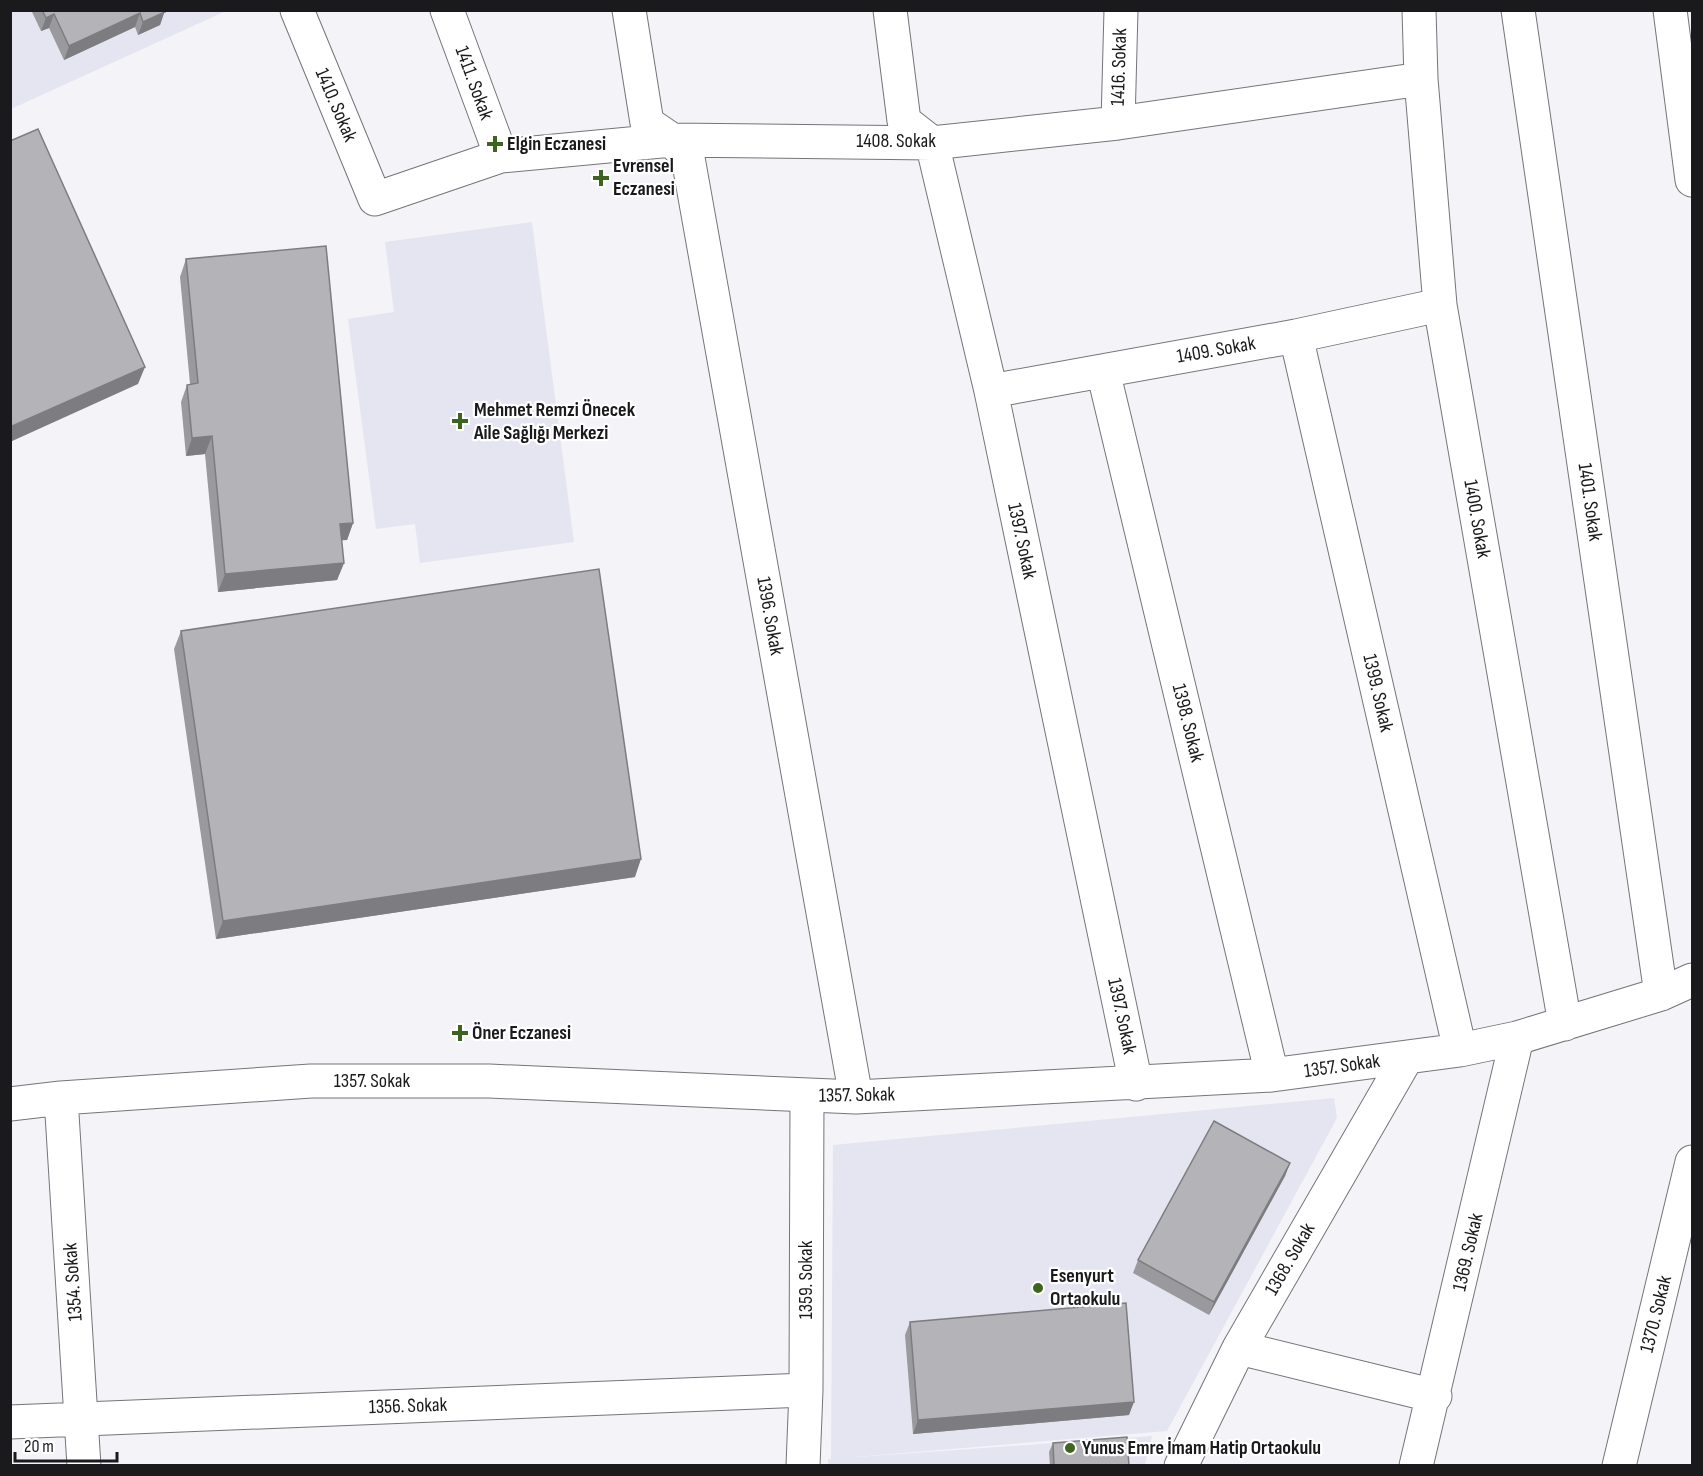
<svg xmlns="http://www.w3.org/2000/svg" width="1703" height="1476" font-family="'Sofia Sans Condensed',sans-serif">
  <style>
    .built { fill: #e5e5f1 }
    .lines { fill: none; stroke-linecap: round; stroke-linejoin: round }
    .minor-casing { stroke: #757579; stroke-width: 35 }
    .minor { stroke: #fff; stroke-width: 33 }
    .wall { fill: #9a9a9e }
    .shaded-wall { fill: #7d7d81 }
    .building { fill: #b3b3b8; stroke: #7d7d81; stroke-width: 1.5 }
    .poi-dot { fill: #3e6520; stroke: #fff; stroke-width: 2 }
    .labels { text-anchor: middle; dominant-baseline: central; stroke-width: 4.5; stroke-linejoin: round; paint-order: stroke }
    .street-label { font-size: 20px; fill: #1a1a1c; stroke: #fff }
    .poi-label { font-size: 20px; font-weight: bold; fill: #1a1a1c; stroke: #fff; text-anchor: start }
  </style>
  <rect width="100%" height="100%" fill="#f3f3f8"/>
  <path class="built" d="M11,10L226,11L11,109Z
    M532,222L574,542L420,563L415,524L376,529L348,319L394,312L385,242Z
    M1334,1098L1337,1118L1167,1431L843,1458L1152,1436L1145,1465L828,1466V1459H831L833,1145Z"/>
  <g class="lines">
    <defs>
      <path id="minor" d="M297,10L375,199L501,156L672,140L932,143L1118,123L1421,79
        M447,10L501,156
        M629,10L647,123L672,140L688,158L856,1097
        M890,10L904,121L932,143L991,391L1136,1084
        M1419,10L1421,79L1440,305L1565,1024
        M1518,10L1661,994
        M1670,10L1692,180
        M1118,123L1121,10
        M1296,336L1460,1050
        M1103,371L1272,1075
        M991,391L1296,336L1440,305
        M61,1098L84,1466
        M10,1104L61,1098L311,1081H489L856,1097L1272,1075L1460,1050L1517,1038L1661,994L1692,980
        M1239,1348L1435,1396
        M10,1422L806,1390
        M803,1466L806,1390L807,1095
        M1181,1466L1239,1348L1407,1057
        M1416,1466L1517,1038
        M1619,1466L1692,1162"/>
    </defs>
    <use href="#minor" class="minor-casing"/>
    <use href="#minor" class="minor"/>
  </g>
  <path class="wall" d="M33,10H170L164,13L160,25L138,35L135,27L64,60L49,28L41,31L32,12Z
    M186,259L353,523L347,540H341L344,563L337,580L218,592L205,454L186,456L181,402L187,385L190,384L180,277Z
    M181,631L635,877L216,939L174,649Z
    M1290,1163L1285,1176L1209,1315L1133,1273L1138,1260Z
    M910,1322L1129,1415L913,1434L905,1335Z
    M1053,1443L1129,1466H1050L1049,1452Z"/>
  <path class="shaded-wall" d="M159,10H170L164,13L160,25L138,35L143,22Z
    M140,13L135,27L64,60L69,46Z
    M54,14L49,28L41,31L46,18Z
    M145,367L138,384L10,442V427Z
    M212,436L205,454L186,456L192,438Z
    M353,523L347,540L333,541L340,524Z
    M344,563L337,580L218,592L225,574Z
    M641,859L635,877L216,939L223,921Z
    M1290,1163L1285,1176L1209,1315L1214,1302Z
    M1134,1402L1129,1415L913,1434L918,1420Z"/>
  <path class="building" d="M42,10H164L165,12L143,22L140,13L69,46L54,14L46,18Z
    M38,129L145,367L10,427V141Z
    M326,246L353,523L340,524L344,563L225,574L212,436L192,438L187,385L198,383L186,259Z
    M599,569L641,859L223,921L181,631Z
    M1214,1121L1290,1163L1214,1302L1138,1260Z
    M1126,1303L1134,1402L918,1420L910,1322Z
    M1127,1437L1129,1466H1054L1053,1443Z"/>
  <g class="poi-dot">
    <path d="M492 135h6v6h6v6h-6v6h-6v-6h-6v-6h6z"/>
    <path d="M598 169h6v6h6v6h-6v6h-6v-6h-6v-6h6z"/>
    <path d="M457 412h6v6h6v6h-6v6h-6v-6h-6v-6h6z"/>
    <path d="M457 1024h6v6h6v6h-6v6h-6v-6h-6v-6h6z"/>
    <circle cx="1038" cy="1288" r="6"/>
    <circle cx="1070" cy="1448" r="6"/>
  </g>
  <g class="labels">
    <g class="street-label">
      <text transform="translate(1119 67) rotate(-88)">1416. Sokak</text>
      <text transform="translate(474 83) rotate(70)">1411. Sokak</text>
      <text transform="translate(336 105) rotate(67)">1410. Sokak</text>
      <text x="896" y="141">1408. Sokak</text>
      <text transform="translate(1216 350) rotate(-10)">1409. Sokak</text>
      <text transform="translate(1590 502) rotate(82)">1401. Sokak</text>
      <text transform="translate(1477 519) rotate(80)">1400. Sokak</text>
      <text transform="translate(1022 541) rotate(78)">1397. Sokak</text>
      <text transform="translate(770 616) rotate(80)">1396. Sokak</text>
      <text transform="translate(1378 693) rotate(77)">1399. Sokak</text>
      <text transform="translate(1188 723) rotate(76)">1398. Sokak</text>
      <text transform="translate(1122 1016) rotate(78)">1397. Sokak</text>
      <text transform="translate(1342 1066) rotate(-8)">1357. Sokak</text>
      <text x="372" y="1081">1357. Sokak</text>
      <text transform="translate(857 1095) rotate(-1)">1357. Sokak</text>
      <text transform="translate(1468 1252) rotate(-77)">1369. Sokak</text>
      <text transform="translate(1290 1259) rotate(-60)">1368. Sokak</text>
      <text transform="translate(806 1280) rotate(-90)">1359. Sokak</text>
      <text transform="translate(73 1282) rotate(-94)">1354. Sokak</text>
      <text transform="translate(1656 1314) rotate(-76)">1370. Sokak</text>
      <text transform="translate(408 1406) rotate(-2)">1356. Sokak</text>
    </g>
    <g class="poi-label">
      <text x="507" y="144">Elgin Eczanesi</text>
      <text x="613" y="166">Evrensel<tspan x="613" dy="23">Eczanesi</tspan></text>
      <text x="474" y="410">Mehmet Remzi Önecek<tspan x="474" dy="23">Aile Sağlığı Merkezi</tspan></text>
      <text x="472" y="1033">Öner Eczanesi</text>
      <text x="1050" y="1276">Esenyurt<tspan x="1050" dy="23">Ortaokulu</tspan></text>
      <text x="1082" y="1448">Yunus Emre İmam Hatip Ortaokulu</text>
    </g>
  </g>
  <rect width="1703" height="1476" fill="none" stroke="#1a1a1c" stroke-width="24"/>
  <path d="M15 1452v9h102v-9" fill="none" stroke="#1a1a1c" stroke-width="3"/>
  <text x="24" y="1452" font-size="18" fill="#1a1a1c" stroke="#ffffff" stroke-width="4.5" paint-order="stroke">20 m</text>
</svg>
